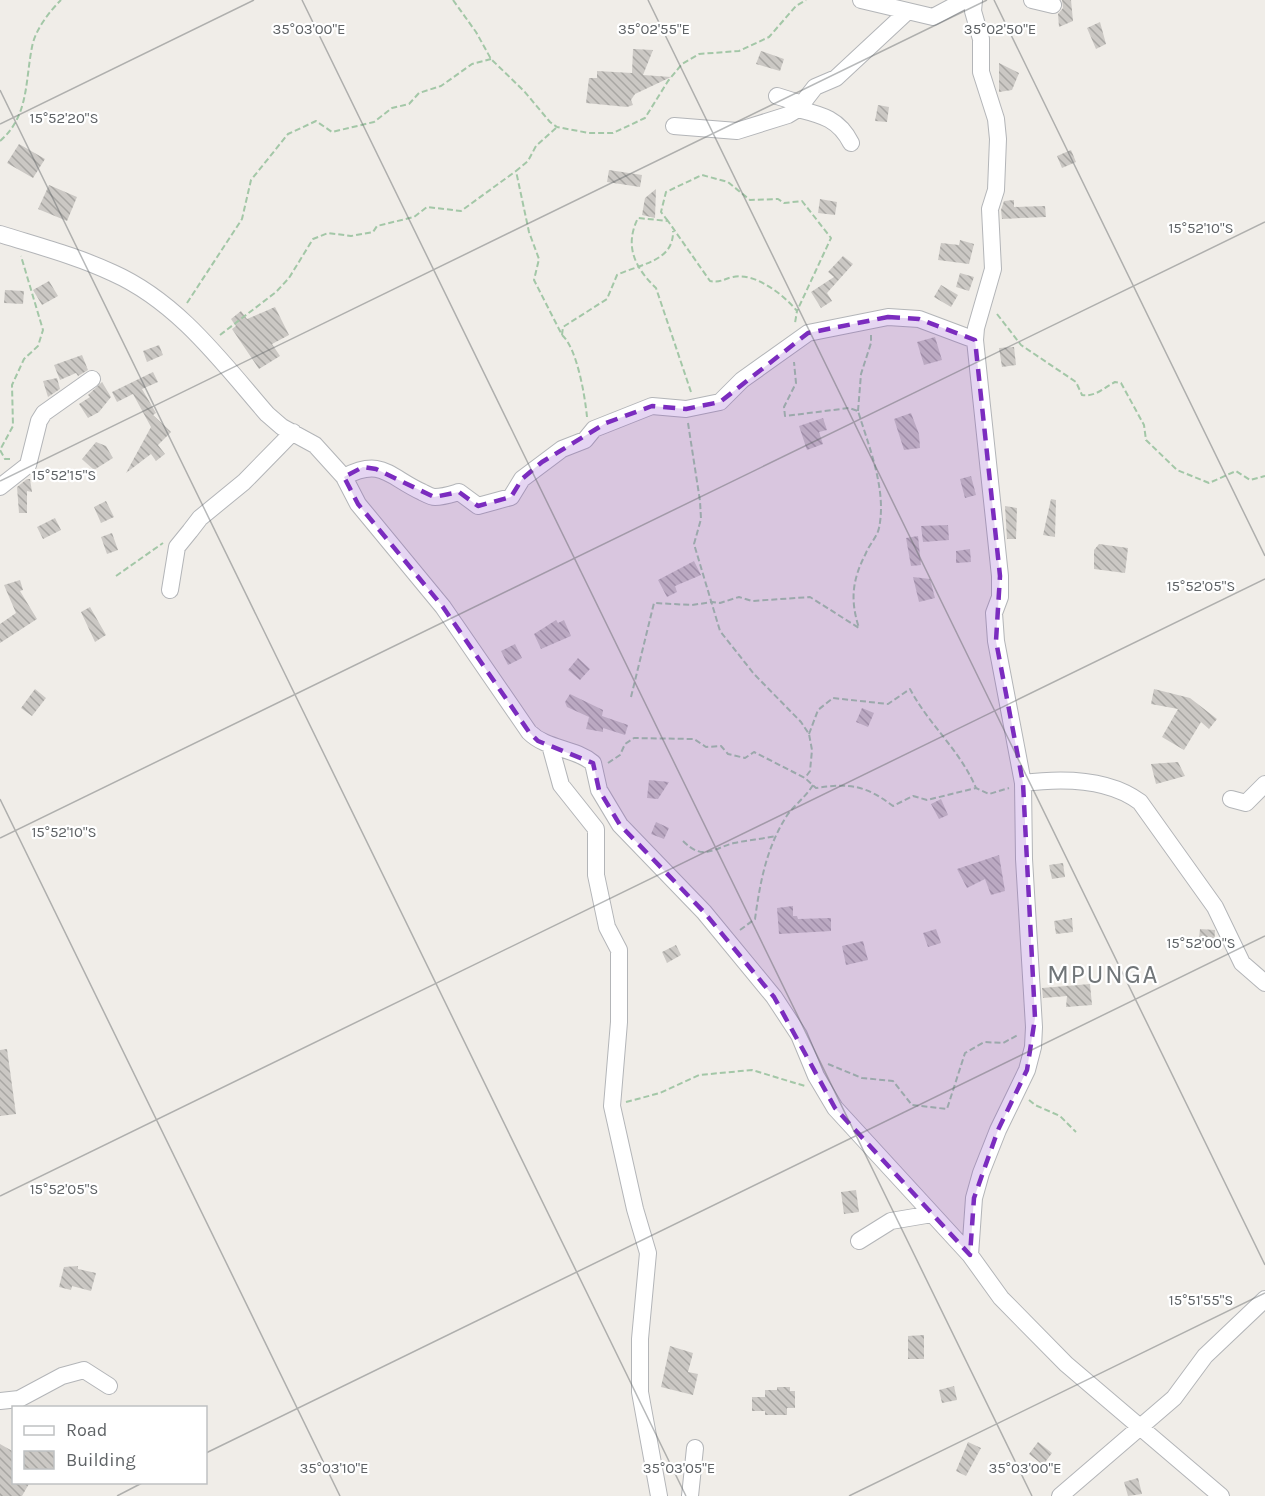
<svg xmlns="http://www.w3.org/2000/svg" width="1265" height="1496" font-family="Karla,sans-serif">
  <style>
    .building { fill: url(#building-back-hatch) }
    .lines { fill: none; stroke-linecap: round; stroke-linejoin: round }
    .minor-casing { stroke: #b3b5b8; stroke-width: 18 }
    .path { stroke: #a3c7a7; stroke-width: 2; stroke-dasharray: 6 3; stroke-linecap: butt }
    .minor { stroke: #fff; stroke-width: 16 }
    .marked { fill: #7b2cbf; fill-opacity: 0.2; stroke: #7b2cbf; stroke-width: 4.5; stroke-dasharray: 12 8; stroke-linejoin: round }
    .ticks { fill: none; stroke: #5f6366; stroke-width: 1.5; stroke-opacity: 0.45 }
    .labels { text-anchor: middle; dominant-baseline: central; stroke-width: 4.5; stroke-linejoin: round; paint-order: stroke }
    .quarter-label { font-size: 26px; letter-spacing: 1.5px; fill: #707578; stroke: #fff }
    .ticks-label { font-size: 15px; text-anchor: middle; fill: #5f6366; stroke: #fff; stroke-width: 4.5; stroke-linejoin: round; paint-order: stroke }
  </style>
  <defs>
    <pattern id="building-back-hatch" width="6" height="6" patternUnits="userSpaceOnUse" patternTransform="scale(1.5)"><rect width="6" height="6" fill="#cbc8c4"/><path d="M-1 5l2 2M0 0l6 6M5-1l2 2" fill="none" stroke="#a8a6a3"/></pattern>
  </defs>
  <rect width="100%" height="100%" fill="#f0ede8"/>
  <path class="building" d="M1062,0H1071L1073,21L1059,27L1058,14L1063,8Z
    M1100,22L1106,44L1096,49L1087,28Z
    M633,49L653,50L643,75L671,77L635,94L631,100L633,105L627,107L586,103L589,78H597V71L632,73Z
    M761,51L784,59L780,71L756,64Z
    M999,63L1019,73L1012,90L999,92Z
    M878,105L889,107L887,122L875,121Z
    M19,144L45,159L33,178L7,163Z
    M1071,150L1076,162L1062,168L1057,156Z
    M609,170L642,175L640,187L607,182Z
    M49,185L77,197L67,221L38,209Z
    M656,189L655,218L642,215L645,198Z
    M820,199L837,202L835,215L818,213Z
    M1014,200V207L1045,206L1046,217L1002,219L1001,210L1004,201Z
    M960,240L974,244L969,264L938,260L941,243L959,245Z
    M843,256L853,264L827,293L832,301L821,308L811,292L834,277L828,272Z
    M960,273L974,277L969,291L956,287Z
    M49,281L58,296L42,305L33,290Z
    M941,285L958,295L951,307L934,297Z
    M5,290L24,291L23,304L4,303Z
    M275,307L289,335L272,344L280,356L259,369L232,329L236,326L231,319L241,311L247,319Z
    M935,337L942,360L924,365L917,342Z
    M159,345L163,355L147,362L143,351Z
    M1014,347L1016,365L1002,367L999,348Z
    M82,355L88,370L78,376L76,373L60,380L54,365Z
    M153,372L158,382L142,389L156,413L153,415L171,432L158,445L165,454L156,461L151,454L126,473L151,427L133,394L117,402L112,392Z
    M57,378L60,389L48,397L43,381Z
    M102,382L111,397L99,412L88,418L79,404L90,397L88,395Z
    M911,413L919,434L920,448L904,450L894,419Z
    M823,418L827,430L819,432L823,444L807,450L799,426Z
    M96,442L106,446L113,458L94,470L82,459Z
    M971,476L976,495L965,498L960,479Z
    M27,479H30L32,492L27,491V513H19L17,487Z
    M1051,499L1056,500L1055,537L1043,535Z
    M106,501L114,517L101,523L94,507Z
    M1005,506L1017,508L1016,539H1007Z
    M55,518L61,530L43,539L37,527Z
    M948,525L949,540L923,542L921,526Z
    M112,533L118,550L107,554L101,537Z
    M918,536L921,565L911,566L906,538Z
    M1099,544L1128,548L1125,573L1094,569V550Z
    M970,549L971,562L956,563V551Z
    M694,561L701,575L675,586L677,592L667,597L658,580Z
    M913,577L930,579L935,598L919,602Z
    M20,580L23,590L20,591L37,619L0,643V624L16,613L4,585Z
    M90,607L106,635L95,642L81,612Z
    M556,620L558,623L564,620L571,636L541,649L534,634Z
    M515,644L522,658L508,665L501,651Z
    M578,658L590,669L580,680L568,670Z
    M35,689L46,698L32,716L21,708Z
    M1154,689L1190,698L1217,719L1209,729L1201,722L1184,750L1162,737L1178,709L1151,704Z
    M570,694L603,710L602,716L628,725L625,735L603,728V732L586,729L589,717L567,707L565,702Z
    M862,708L874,713L868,727L856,722Z
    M1178,762L1185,776L1156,784L1151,764Z
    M649,780L669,782L658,799L647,798Z
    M941,799L948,815L939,819L931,804Z
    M656,822L669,828L664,839L651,834Z
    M999,855L1005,891L991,895L985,879L967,888L957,869Z
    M1063,863L1065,877L1052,879L1049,865Z
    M793,906V916H797L798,919L831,918V931L779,934L777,908Z
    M1072,918L1073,932L1056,934L1054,921Z
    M936,929L941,943L928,947L923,933Z
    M1200,929L1215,930L1214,949L1198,947Z
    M863,941L868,960L846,965L842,946Z
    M676,945L681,955L667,963L662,952Z
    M1090,984L1092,1005L1066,1007L1067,996L1043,998L1042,988Z
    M7,1049L16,1114L0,1116V1050Z
    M856,1190L859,1212L844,1214L841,1192Z
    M78,1266V1269L96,1273L91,1291L72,1286L71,1290L59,1287L64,1267Z
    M924,1335V1359H908V1336Z
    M670,1346L693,1353L688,1372L698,1374L693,1395L661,1387Z
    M954,1386L957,1400L942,1403L939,1390Z
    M777,1387H790V1391H795V1408H787V1415H765V1411H752V1397H765V1390H777Z
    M968,1442L981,1448L966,1476L956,1471Z
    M1038,1442L1052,1453L1043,1465L1029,1454Z
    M0,1444L14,1452V1482H30L22,1496H0Z
    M1138,1478L1142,1494L1128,1496L1124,1482Z"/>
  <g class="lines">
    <defs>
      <path id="minor" d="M861,0L933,17L965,0
        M974,0L973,11L981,39V72L996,119L998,139L996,190L990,209L993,269L976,328L975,340L1000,576V597L994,613L996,641L1023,783L1024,859L1034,1027L1033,1047L1027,1070L998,1130L981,1173L974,1198L970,1255L1001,1298L1066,1364L1221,1496
        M1032,0L1053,5
        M777,96L796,102L798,109C822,115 839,119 851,143
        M674,126L737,131L788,115L798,109L815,87L836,78L908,11
        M0,234C38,246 77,256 113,273C178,302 222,362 267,414L282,427L315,445L344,477L358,504L443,607L529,732C547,750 574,747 593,763L599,790L620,825L704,912L774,997L799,1035L816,1076L835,1108L970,1255
        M344,477C382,457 389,477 422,492C426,494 431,497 435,497C443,497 452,494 459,492L478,506L511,497L522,479L562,449L585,440L594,429L652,406L686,409L720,402L742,380L808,333L888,317L919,319L975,340
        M0,487L28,465L39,421L44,413L92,379
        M170,590L177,547L190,531L200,518L244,482L293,432
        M550,745L561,785L596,829V875L607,927L619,950V1022L612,1106L635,1209L648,1253L640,1339V1392L659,1496
        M1023,783C1062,778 1108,778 1140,802L1215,907L1242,963L1265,983
        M1231,799L1246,803L1265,784
        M859,1241L891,1221L932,1214
        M0,1401L19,1399L62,1376L84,1370L109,1386
        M690,1496L695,1448
        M1060,1496L1174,1398L1205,1356L1265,1299"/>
    </defs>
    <use href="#minor" class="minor-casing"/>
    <path class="path" d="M453,0L476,32L491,59L524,91L550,122L557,127L589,133H613L645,118L668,81L682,64L699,54L739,51L769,37L796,6L806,0
      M556,128L536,146L528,161L516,171L529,232L539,259L534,280L562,335C577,348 585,396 587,417
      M0,141C29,116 25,82 32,47C35,30 49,12 61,0
      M668,221L661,212L666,192L702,175L728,182L750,200L778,199L784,203L802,201L831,238L797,311
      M187,303L242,219L251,180L288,134L316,121L332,132L374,122L392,108L409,104L419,93L441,86L472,64L491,59
      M997,314L1021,345L1076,382L1082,395C1096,397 1103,388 1115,382L1121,383L1144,425L1146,440L1177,470L1209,483L1236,471L1250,480L1265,476
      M220,335L276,292L289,278L313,239L328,233L351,236L373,232L377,226L414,217L427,207L461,211L516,171
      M562,335L563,327L607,299L617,275C639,264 674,262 673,231
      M691,392L656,288C635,268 624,246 638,218L668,221L710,281C721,283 723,279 733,277C755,272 784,295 797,311L795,323
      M858,411L861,374L871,343V335
      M688,423L700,501L701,519L694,544L720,631L754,674L801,722L809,734L812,750L810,771L805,778
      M10,459H5L0,450L13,426L12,385L24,359L38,346L43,330L21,256
      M116,576L163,543
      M631,697L654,603L692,605L712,602L720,603L739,597L752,601L810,597L859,628C850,600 852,580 866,553C869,545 877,537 879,528C887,490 869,447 858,411L849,408L785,416L784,407L796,383L794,362
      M809,734L818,710L833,698L888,704L910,689C929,725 960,750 976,788
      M608,763L620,755L625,744L634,738L694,739L706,747L721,746L728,754L745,758L754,752L805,778L816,788C850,783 865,785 893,806L913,796L927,800L976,788L989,794L1009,788
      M683,841C703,861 712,849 734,843C748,840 762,839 776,836
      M740,930L755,919C760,883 766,849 786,817C793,806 805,798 813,785
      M828,1064L862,1078L893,1081L912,1105L947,1109L965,1053L984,1042L1003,1043L1018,1035
      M1029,1100L1035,1105L1060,1116L1076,1132
      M626,1102L660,1093L699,1075L752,1070L805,1086"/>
    <use href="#minor" class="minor"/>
  </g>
  <path class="marked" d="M888,317L919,319L975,340L1000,576L996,641L1023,783L1035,1018L1027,1070L998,1130L974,1198L970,1255L835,1108L774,997L704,912L620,825L599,790L593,763L538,741L529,732L443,607L358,504L344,477L363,467L376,469L434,497L459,492L478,506L511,497L522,479L542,462L606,423L652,406L686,409L720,402L808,333Z"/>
  <path class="ticks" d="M302,0L1032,1496M648,0L1265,1265M994,0L1265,556M0,90L686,1496M0,124L254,0M0,481L987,0M0,799L340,1496M0,838L1265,222M0,1196L1265,579M206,1453L1265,936M117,1496L144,1482M849,1496L1265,1293"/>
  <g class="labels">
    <g class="quarter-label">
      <text x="1103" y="974">MPUNGA</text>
    </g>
  </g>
  <g class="ticks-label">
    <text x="654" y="34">35°02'55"E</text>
    <text x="1000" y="34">35°02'50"E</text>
    <text x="309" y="34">35°03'00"E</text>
    <text x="64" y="123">15°52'20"S</text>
    <text x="1201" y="233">15°52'10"S</text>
    <text x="64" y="480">15°52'15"S</text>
    <text x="1201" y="591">15°52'05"S</text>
    <text x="64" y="837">15°52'10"S</text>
    <text x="1201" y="948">15°52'00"S</text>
    <text x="64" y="1194">15°52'05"S</text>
    <text x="1201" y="1305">15°51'55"S</text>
    <text x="334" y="1473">35°03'10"E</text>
    <text x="679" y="1473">35°03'05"E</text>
    <text x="1025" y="1473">35°03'00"E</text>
  </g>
  <rect x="12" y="1406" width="195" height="78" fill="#ffffff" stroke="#bfc1c2" stroke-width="1.5"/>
  <rect x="24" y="1426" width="30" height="9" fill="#ffffff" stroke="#bfc1c2" stroke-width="1.5"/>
  <text x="66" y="1436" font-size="18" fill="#5f6366">Road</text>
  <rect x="24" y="1451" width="30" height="18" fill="url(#building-back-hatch)" stroke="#bfc1c2" stroke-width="1.5"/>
  <text x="66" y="1466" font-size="18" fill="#5f6366">Building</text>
</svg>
